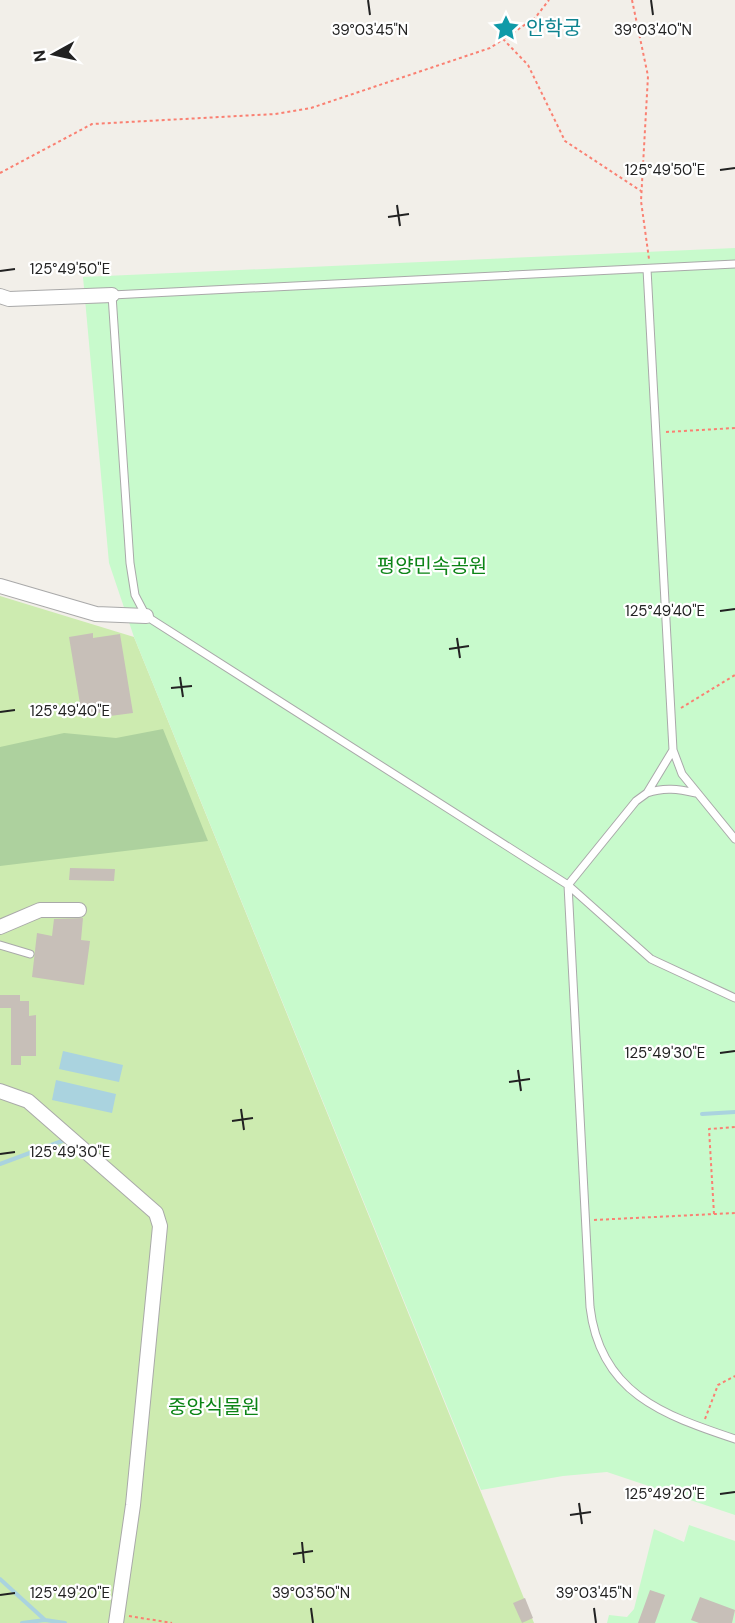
<svg xmlns="http://www.w3.org/2000/svg" width="735" height="1623" font-family="'DM Sans','Noto Sans KR',sans-serif">
  <style>
    .grass { fill: #cdebb0 }
    .forest { fill: #add19e }
    .park { fill: #c8facc }
    .water { fill: #aad3df }
    .lines { fill: none; stroke-linecap: round; stroke-linejoin: round }
    .stream { stroke: #aad3df; stroke-width: 4 }
    .building { fill: #c7bfb8 }
    .lane-casing { stroke: #a9a9a9; stroke-width: 9 }
    .street-casing { stroke: #a9a9a9; stroke-width: 16 }
    .path { stroke: #fa8072; stroke-width: 2; stroke-dasharray: 3 3; stroke-linecap: butt }
    .lane { stroke: #fff; stroke-width: 7 }
    .street { stroke: #fff; stroke-width: 14 }
    .ticks { fill: none; stroke: #222; stroke-width: 2 }
    .labels { text-anchor: middle; dominant-baseline: central; stroke-width: 4.5; stroke-linejoin: round; paint-order: stroke }
    .culture-label { font-size: 20px; fill: #0d838f; stroke: #fff; text-anchor: start }
    .park-label { font-size: 20px; fill: #0c8416; stroke: #fff }
    .ticks-label { font-size: 15px; text-anchor: middle; fill: #222; stroke: #fff; stroke-width: 4.5; stroke-linejoin: round; paint-order: stroke }
  </style>
  <rect width="100%" height="100%" fill="#f2efe9"/>
  <path class="grass" d="M0,596L134,637L534,1623H0Z"/>
  <path class="forest" d="M163,729L208,841L0,866V747L64,733L116,738Z"/>
  <path class="park" d="M735,248V1515L607,1472L563,1476L481,1490L134,637L109,563L83,277Z
    M689,1525L735,1541V1623H607L609,1615L627,1617L634,1609L654,1529L684,1542Z"/>
  <path class="water" d="M63,1051L123,1065L119,1082L59,1069Z
    M56,1080L116,1094L112,1113L52,1100Z"/>
  <g class="lines">
    <path class="stream" d="M702,1114L735,1112
      M0,1164L62,1141
      M0,1579L45,1620L65,1623
      M22,1623L45,1620"/>
  </g>
  <path class="building" d="M93,633V638L120,634L133,713L110,716L109,711L82,716L69,637Z
    M70,868L115,869L114,881L69,880Z
    M83,918L81,940L90,941L84,985L32,977L37,933L52,936L54,919Z
    M0,995H20V1001H29V1016L36,1015V1056H21V1065H11V1008H0Z
    M650,1590L665,1595L655,1623H638Z
    M700,1597L735,1610L732,1623H699L691,1620Z
    M525,1598L533,1618L522,1623L513,1603Z"/>
  <g class="lines">
    <defs>
      <path id="lane" d="M647,269L673,750L682,774L735,839
        M673,750L647,793L636,801L568,885L146,616L135,595L130,563L112,295L735,264
        M647,793C664,787 678,789 696,793
        M568,885L590,1307C600,1393 663,1415 735,1439
        M568,885L651,959L735,998
        M0,945L30,954"/>
      <path id="street" d="M0,296L9,299L112,295
        M0,586L96,614L146,616
        M0,927L40,910H79
        M0,1091L28,1101L156,1213L160,1226L133,1505L116,1623"/>
    </defs>
    <use href="#lane" class="lane-casing"/>
    <use href="#street" class="street-casing"/>
    <path class="path" d="M632,0L648,76L641,201L649,259
      M503,39L528,65L565,141L641,191
      M0,173L92,124L275,114L311,108L490,48L535,18L549,0
      M666,432L735,428
      M681,708L735,675
      M714,1214L709,1129L735,1127
      M594,1220L735,1213
      M705,1419L718,1385L735,1376
      M129,1616L172,1623"/>
    <use href="#lane" class="lane"/>
    <use href="#street" class="street"/>
  </g>
  <path class="ticks" d="M368,0L370,15M651,0L653,15M720,170L735,168M397,205L400,226M388,217L409,214M0,271L15,269M720,611L735,609M457,638L460,658M449,649L469,646M180,677L183,697M171,688L192,686M0,712L15,710M720,1053L735,1051M518,1070L521,1091M509,1082L530,1079M241,1109L244,1130M232,1121L253,1118M0,1154L15,1152M720,1494L735,1492M579,1503L582,1524M570,1515L591,1512M302,1542L304,1563M293,1554L313,1551M0,1595L15,1593M311,1608L313,1623M594,1608L596,1623"/>
  <defs>
    <symbol id="sight-bare" viewBox="-9 -9 18 18"><path d="M0-6L1.8-2.2L6-1.7L2.9 1.2L3.7 5.4L0 3.3L-3.7 5.4L-2.9 1.2L-6-1.7L-1.8-2.2Z" fill="#0f9aa8" stroke="#fff" stroke-width="2.5" paint-order="stroke"/></symbol>
  </defs>
  <g fill-rule="evenodd">
    <use href="#sight-bare" x="487" y="9" width="38" height="38"/>
  </g>
  <g class="labels">
    <g class="culture-label">
      <text x="526" y="28">안학궁</text>
    </g>
    <g class="park-label">
      <text x="432" y="566">평양민속공원</text>
      <text x="214" y="1407">중앙식물원</text>
    </g>
  </g>
  <g class="ticks-label">
    <text x="370" y="35">39°03'45"N</text>
    <text x="653" y="35">39°03'40"N</text>
    <text x="665" y="175">125°49'50"E</text>
    <text x="70" y="274">125°49'50"E</text>
    <text x="665" y="616">125°49'40"E</text>
    <text x="70" y="716">125°49'40"E</text>
    <text x="665" y="1058">125°49'30"E</text>
    <text x="70" y="1157">125°49'30"E</text>
    <text x="665" y="1499">125°49'20"E</text>
    <text x="70" y="1598">125°49'20"E</text>
    <text x="311" y="1598">39°03'50"N</text>
    <text x="594" y="1598">39°03'45"N</text>
  </g>
  <g transform="translate(54 54) rotate(262)" stroke="#ffffff" stroke-width="4.5" paint-order="stroke">
  <path d="M0-4.5L10 22L0 15L-10 22Z" fill="#222222"/>
  <text y="-9" font-size="16" font-weight="bold" text-anchor="middle" fill="#222222">N</text>
  </g>
</svg>
